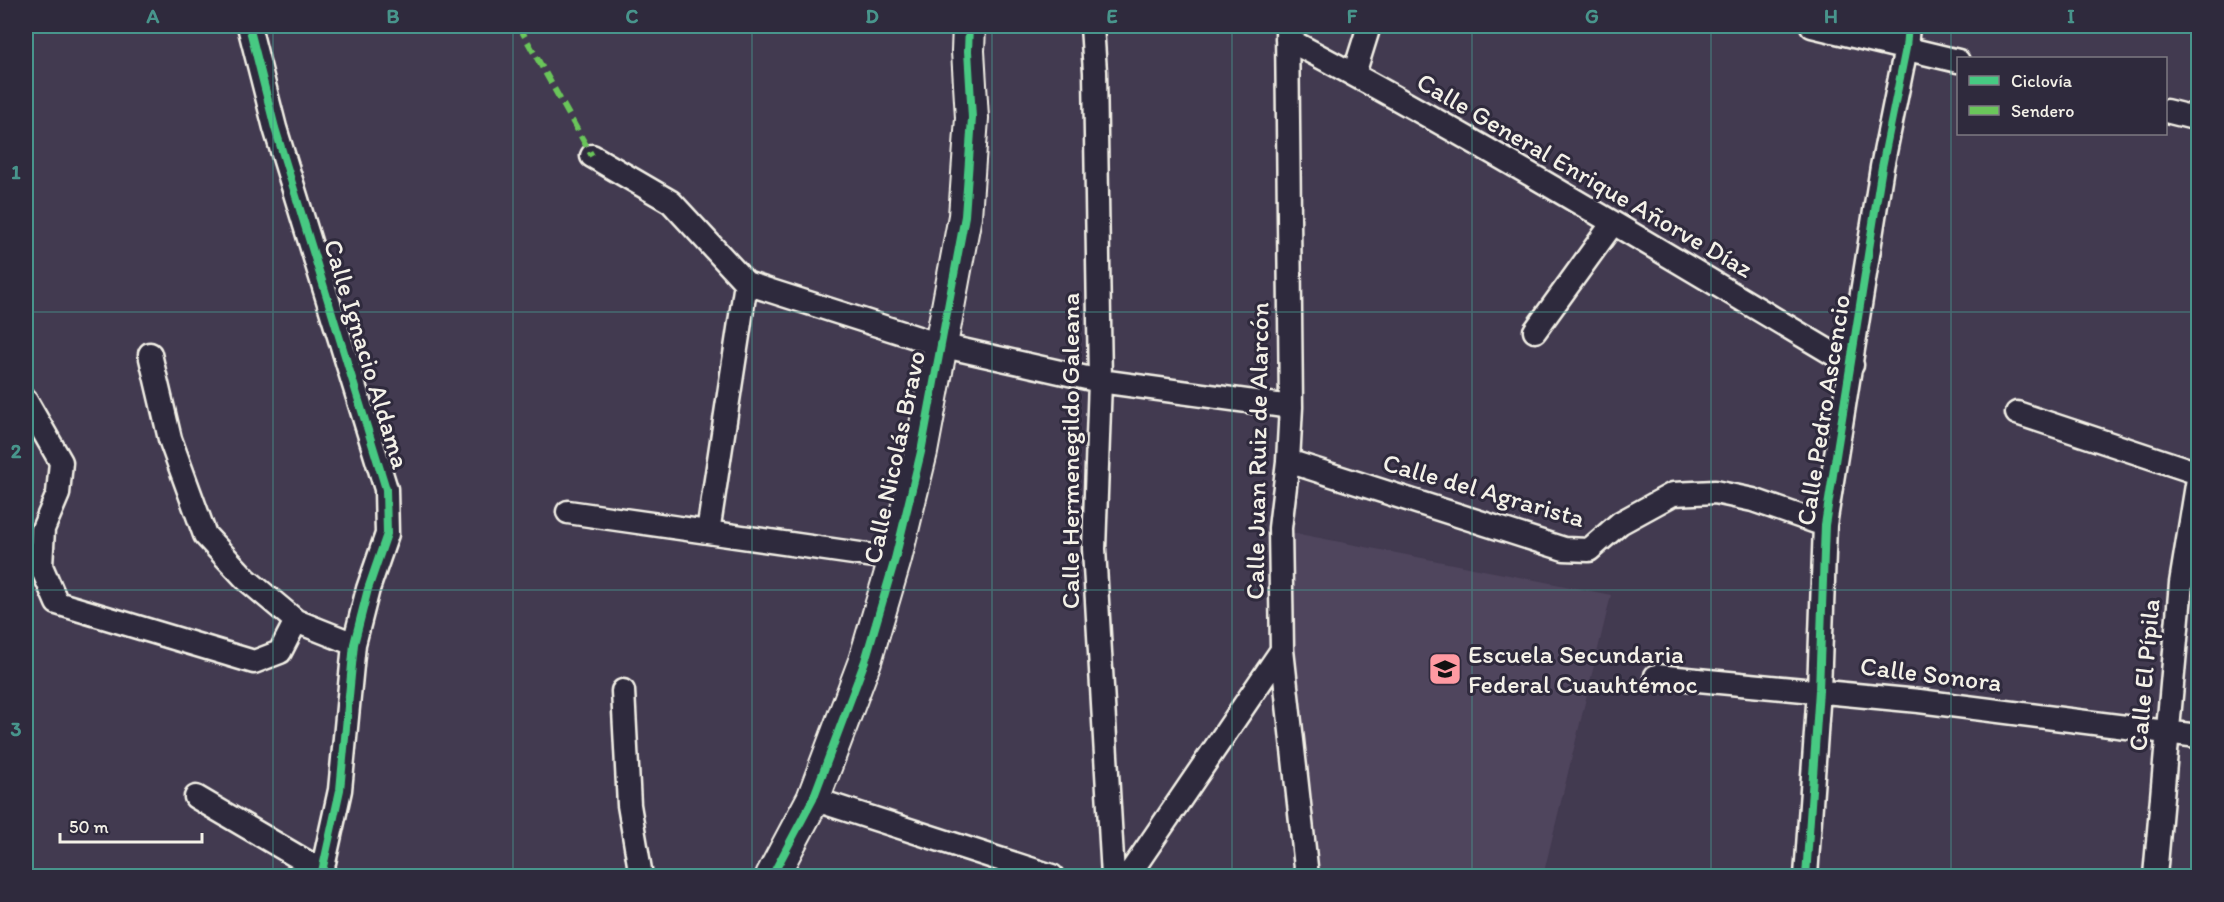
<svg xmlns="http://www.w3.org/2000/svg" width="2224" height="902" font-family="Itim,sans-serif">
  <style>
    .built { fill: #50455d }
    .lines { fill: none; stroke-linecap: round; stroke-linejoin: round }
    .street-casing { stroke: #f4f1e8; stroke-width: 27 }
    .secondary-casing { stroke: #f4f1e8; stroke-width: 36 }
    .street { stroke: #2f2a3d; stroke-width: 22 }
    .secondary { stroke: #2f2a3d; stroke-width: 32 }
    .quiet { stroke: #6ac65a; stroke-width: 6; stroke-dasharray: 12 6; stroke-linecap: butt }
    .cycleway-casing { stroke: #2f2a3d; stroke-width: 11 }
    .cycleway { stroke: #46c982; stroke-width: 8 }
    .grid { fill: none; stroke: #48958c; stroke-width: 1.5; stroke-opacity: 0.55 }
    .labels { text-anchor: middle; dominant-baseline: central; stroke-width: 6; stroke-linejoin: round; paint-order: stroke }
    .street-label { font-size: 26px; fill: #f4f1e8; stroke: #2f2a3d }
    .poi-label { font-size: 26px; fill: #f4f1e8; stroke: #2f2a3d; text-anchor: start }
    .neatline { fill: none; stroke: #48958c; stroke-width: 2 }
    .grid-label { font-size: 20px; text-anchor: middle; font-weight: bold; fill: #48958c }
  </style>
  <rect width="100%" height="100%" fill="#423a50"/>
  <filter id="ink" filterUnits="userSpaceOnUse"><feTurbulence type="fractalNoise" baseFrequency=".0167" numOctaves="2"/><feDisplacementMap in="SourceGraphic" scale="12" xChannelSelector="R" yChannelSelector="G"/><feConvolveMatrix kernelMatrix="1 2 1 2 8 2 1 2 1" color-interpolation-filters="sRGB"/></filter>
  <g filter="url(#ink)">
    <path class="built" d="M1289,532L1611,595L1543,876H1321L1300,743Z"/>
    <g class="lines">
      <defs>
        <path id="street" d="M249,26L275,128L386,489L387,534L368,589L354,644L340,790L321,876
          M1092,26L1095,72L1100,381L1094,549L1113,876
          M1287,26L1291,407L1288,461L1280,528L1282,650L1307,876
          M1812,26L1958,61
          M1287,39C1479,140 1665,254 1852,365
          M1354,74L1369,26
          M2166,111L2198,119
          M592,156L671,202L746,283L940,345L1100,381L1291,407
          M1535,331L1613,223
          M150,354L170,439L205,535L246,579L296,621L354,644
          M26,401L61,462L58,494L43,529L41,566L57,603L254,662L280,652L296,621
          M2017,413L2198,473
          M1288,461L1564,549L1589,550L1620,523L1673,494L1715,492L1753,500L1825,525
          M568,512L895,559
          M708,532L746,283
          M1656,676L1919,701L2198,736
          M623,691L629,805L641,876
          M196,797L322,871
          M813,799L1052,876
          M1128,876L1282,650
          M1806,876L1819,690L1825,525L1882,167L1906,48L1908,26
          M2155,876L2181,583L2198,479"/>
        <path id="secondary" d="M772,876L813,799L865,661L895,559L921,452L965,216L972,118L968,51L969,26"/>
      </defs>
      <use href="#street" class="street-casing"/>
      <use href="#secondary" class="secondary-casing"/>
      <use href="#street" class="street"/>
      <use href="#secondary" class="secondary"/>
      <path class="quiet" d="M519,26L592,156"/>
      <defs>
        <path id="cycleway" d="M249,26L275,128L386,489L387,534L368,589L354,644L340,790L321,876
          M772,876L813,799L865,661L895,559L921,452L965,216L972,118L968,51L969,26
          M1806,876L1819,690L1825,525L1882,167L1906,48L1908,26"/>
      </defs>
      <use href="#cycleway" class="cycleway-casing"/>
      <use href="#cycleway" class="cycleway"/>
    </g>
  </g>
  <path class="grid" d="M273,26V876M513,26V876M752,26V876M992,26V876M1232,26V876M1472,26V876M1711,26V876M1951,26V876M26,312H2198M26,590H2198"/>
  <defs>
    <symbol id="school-square" viewBox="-11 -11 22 22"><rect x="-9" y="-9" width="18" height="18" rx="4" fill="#ff9aa2" stroke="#2f2a3d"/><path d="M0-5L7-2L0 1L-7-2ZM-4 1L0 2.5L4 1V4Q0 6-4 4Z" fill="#111"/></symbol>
  </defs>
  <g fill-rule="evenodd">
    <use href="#school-square" x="1426" y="650" width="38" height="38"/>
  </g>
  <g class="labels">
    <g class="street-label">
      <text transform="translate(1585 175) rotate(30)">Calle General Enrique Añorve Díaz</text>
      <text transform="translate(367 354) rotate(73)">Calle Ignacio Aldama</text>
      <text transform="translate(1823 410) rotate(-81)">Calle Pedro Ascencio</text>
      <text transform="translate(1070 451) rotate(-90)">Calle Hermenegildo Galeana</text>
      <text transform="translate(1257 451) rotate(-89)">Calle Juan Ruiz de Alarcón</text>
      <text transform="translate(894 457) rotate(-78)">Calle Nicolás Bravo</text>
      <text transform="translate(1484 490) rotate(16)">Calle del Agrarista</text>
      <text transform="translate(1931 674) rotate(7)">Calle Sonora</text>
      <text transform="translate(2144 675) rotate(-85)">Calle El Pípila</text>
    </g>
    <g class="poi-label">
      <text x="1468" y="654">Escuela Secundaria<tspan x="1468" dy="30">Federal Cuauhtémoc</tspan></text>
    </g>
  </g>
  <rect width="2224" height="902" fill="none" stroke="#2f2a3d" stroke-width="66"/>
  <rect x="1957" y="57" width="210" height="78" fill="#2f2a3d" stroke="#7e7a81" stroke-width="1.5"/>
  <rect x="1969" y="76" width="30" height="9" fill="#46c982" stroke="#7e7a81" stroke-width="1.5"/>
  <text x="2011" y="87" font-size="18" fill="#f4f1e8">Ciclovía</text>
  <rect x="1969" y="106" width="30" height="9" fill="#6ac65a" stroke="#7e7a81" stroke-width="1.5"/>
  <text x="2011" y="117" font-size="18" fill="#f4f1e8">Sendero</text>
  <path d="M60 833v9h142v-9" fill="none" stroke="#f4f1e8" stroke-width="3"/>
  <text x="69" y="833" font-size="18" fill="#f4f1e8" stroke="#2f2a3d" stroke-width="4.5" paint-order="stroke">50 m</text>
  <rect x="33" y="33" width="2158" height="836" class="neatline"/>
  <g class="grid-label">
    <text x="153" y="23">A</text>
    <text x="393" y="23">B</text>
    <text x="632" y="23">C</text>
    <text x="872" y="23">D</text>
    <text x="1112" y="23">E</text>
    <text x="1352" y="23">F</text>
    <text x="1592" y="23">G</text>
    <text x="1831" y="23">H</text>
    <text x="2071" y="23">I</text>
    <text x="16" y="179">1</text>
    <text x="16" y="458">2</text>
    <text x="16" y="736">3</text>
  </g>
</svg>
